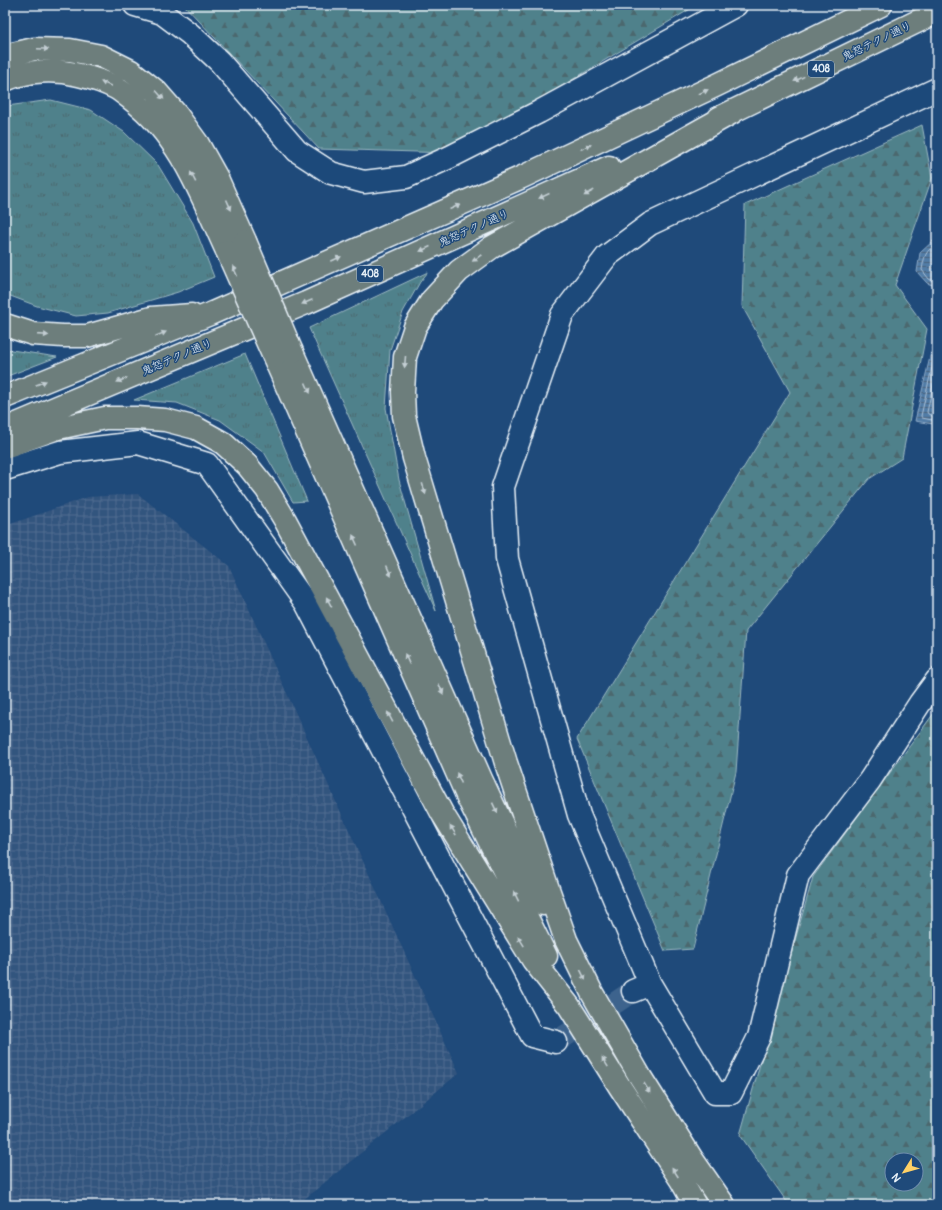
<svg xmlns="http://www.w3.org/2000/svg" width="942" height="1210" font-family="Pangolin,'Klee One',sans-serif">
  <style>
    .industrial { fill: url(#industrial-grid) }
    .grass { fill: url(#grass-tufts); stroke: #9cb9c2 }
    .forest { fill: url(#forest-firs); stroke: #9cb9c2; fill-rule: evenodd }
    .water { fill: url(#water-rules); stroke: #8daac7 }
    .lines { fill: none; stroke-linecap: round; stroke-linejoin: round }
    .shore { stroke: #acc2d7; stroke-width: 1 }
    .street-tunnel { stroke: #3d638d; stroke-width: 22; stroke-dasharray: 22 11; stroke-linecap: butt }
    .street-casing { stroke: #e8f1f8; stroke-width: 25 }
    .highway-casing { stroke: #e8f1f8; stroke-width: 25 }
    .street { stroke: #1f4a7a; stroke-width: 22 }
    .highway { stroke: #6d7e7c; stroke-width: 22 }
    .highway-bridge-casing { stroke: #e8f1f8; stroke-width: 25; stroke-linecap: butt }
    .highway-bridge { stroke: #6d7e7c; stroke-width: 22 }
    .oneway { fill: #c3ced3 }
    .labels { text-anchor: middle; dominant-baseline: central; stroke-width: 3; stroke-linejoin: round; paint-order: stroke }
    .shield { fill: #1f4a7a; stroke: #acbfd2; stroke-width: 1 }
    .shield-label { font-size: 10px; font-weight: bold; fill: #e8f1f8 }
    .street-label { font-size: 11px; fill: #e8f1f8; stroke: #1f4a7a }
  </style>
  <defs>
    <pattern id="industrial-grid" width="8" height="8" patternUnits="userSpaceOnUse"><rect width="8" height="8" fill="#33547e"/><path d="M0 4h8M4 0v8" fill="none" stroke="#516d91"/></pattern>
    <pattern id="grass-tufts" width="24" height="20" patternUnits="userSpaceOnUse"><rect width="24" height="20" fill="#50818b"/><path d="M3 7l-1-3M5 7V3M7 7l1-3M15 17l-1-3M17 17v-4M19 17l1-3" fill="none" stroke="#4c676e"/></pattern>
    <pattern id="forest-firs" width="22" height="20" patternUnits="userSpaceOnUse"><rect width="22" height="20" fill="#50818b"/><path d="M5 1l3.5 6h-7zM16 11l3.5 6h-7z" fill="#4c676e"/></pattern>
    <pattern id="water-rules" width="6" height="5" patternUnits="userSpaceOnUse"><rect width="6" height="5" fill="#517ba6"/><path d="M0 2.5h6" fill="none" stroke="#4c647d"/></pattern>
  </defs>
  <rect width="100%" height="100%" fill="#1f4a7a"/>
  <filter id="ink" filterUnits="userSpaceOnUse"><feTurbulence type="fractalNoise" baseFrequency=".025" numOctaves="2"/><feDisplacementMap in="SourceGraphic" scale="8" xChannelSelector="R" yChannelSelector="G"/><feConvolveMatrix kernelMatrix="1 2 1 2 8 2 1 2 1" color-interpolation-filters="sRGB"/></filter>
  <g filter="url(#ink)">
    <path class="industrial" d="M138,494L229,566L459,1073L297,1205H5V526L88,497Z"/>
    <path class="grass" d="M51,100L91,110L124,132L158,165L193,223L214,277L178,292L108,313L76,316L37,306L5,294V108L7,106Z
      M428,272L420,282L403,312L390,350L386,408L399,480L436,611L309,328Z
      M5,349L57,357L5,377Z
      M245,354L307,501L293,502L264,452L220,420L177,403L134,400Z"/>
    <path class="forest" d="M184,5H697L450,153L319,149Z
      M922,125L932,178L895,285L927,329L902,458L869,479L746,631L736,772L693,949L665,951L577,739L790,392L742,306L745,205Z
      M937,709V1205H789L740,1135L813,877ZM892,1160H916V1184H892Z"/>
    <path class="water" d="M937,240V287L927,283L917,272L920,253L933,241Z
      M937,327V422L933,424L915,421Z"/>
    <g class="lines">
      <path class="shore" d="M937,244C925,250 924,258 922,270L929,279L937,283
        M937,345L921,416L922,418L932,420L937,419
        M937,367L927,412L928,414L931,415L937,414"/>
      <path class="street-tunnel" d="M556,1042L633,991"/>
      <defs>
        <path id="street" d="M135,5L162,13L190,34L219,61L297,151L331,173L364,182L406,177L450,157L539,112L736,5
          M937,89L650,224L607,256L562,315L503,487L507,559L579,815L650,984L715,1093H731L759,1037L798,875L870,780L920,703L937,680
          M5,469L60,452L138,443L207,464L306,603L532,1036L556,1042
          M633,991L650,984"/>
        <path id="highway" d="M5,56L34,49L70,50L101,56L131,71L156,91L177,115L198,144L217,178L245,241
          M5,80C28,70 55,69 79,75C92,78 105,82 116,88C121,91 126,95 131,99C181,137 201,195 227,251
          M719,118L937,12
          M5,325L33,334L63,336H87L151,318L192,315
          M292,352L481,779L533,890L543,904
          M274,357L469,800L546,956
          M5,397L210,314L520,178L715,86L881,5
          M5,429L306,303L609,167
          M5,447L58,428L105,418H137L165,420L196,428L223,443L247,465L267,490L285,520L442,813L533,960L569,1006L620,1087L681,1180L695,1205
          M724,1205L692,1159L641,1078L592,993L566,940L547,886L506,763L414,458L404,416L403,392L405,357L415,327L432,300L459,271L492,247L733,112"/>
      </defs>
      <use href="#street" class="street-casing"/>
      <use href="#highway" class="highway-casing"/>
      <use href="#street" class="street"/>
      <use href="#highway" class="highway"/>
      <defs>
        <path id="highway-bridge" d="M245,241L292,352
          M227,251L274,357"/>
      </defs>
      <use href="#highway-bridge" class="highway-bridge-casing"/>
      <use href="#highway-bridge" class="highway-bridge"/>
    </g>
    <defs><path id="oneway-solid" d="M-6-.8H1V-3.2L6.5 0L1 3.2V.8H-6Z"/></defs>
    <g class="oneway">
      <use href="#oneway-solid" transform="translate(43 49) rotate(2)"/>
      <use href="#oneway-solid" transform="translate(799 79) rotate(154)"/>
      <use href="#oneway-solid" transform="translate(106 84) rotate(-157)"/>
      <use href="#oneway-solid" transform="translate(703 92) rotate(-25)"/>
      <use href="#oneway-solid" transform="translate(160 95) rotate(48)"/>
      <use href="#oneway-solid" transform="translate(586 147) rotate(-25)"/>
      <use href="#oneway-solid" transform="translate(193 177) rotate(-117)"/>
      <use href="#oneway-solid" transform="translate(589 193) rotate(151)"/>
      <use href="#oneway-solid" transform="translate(544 196) rotate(156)"/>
      <use href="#oneway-solid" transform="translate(229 205) rotate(66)"/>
      <use href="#oneway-solid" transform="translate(455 207) rotate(-24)"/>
      <use href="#oneway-solid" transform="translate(425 249) rotate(156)"/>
      <use href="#oneway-solid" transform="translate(477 258) rotate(144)"/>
      <use href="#oneway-solid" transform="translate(336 259) rotate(-24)"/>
      <use href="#oneway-solid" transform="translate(235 271) rotate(-114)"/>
      <use href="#oneway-solid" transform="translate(307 302) rotate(157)"/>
      <use href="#oneway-solid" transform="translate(161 334) rotate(-22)"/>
      <use href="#oneway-solid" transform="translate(43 335) rotate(4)"/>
      <use href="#oneway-solid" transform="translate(405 362) rotate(95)"/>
      <use href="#oneway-solid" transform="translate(122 380) rotate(157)"/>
      <use href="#oneway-solid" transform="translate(41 383) rotate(-22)"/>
      <use href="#oneway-solid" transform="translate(308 388) rotate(66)"/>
      <use href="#oneway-solid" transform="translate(424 489) rotate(73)"/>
      <use href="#oneway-solid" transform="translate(355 540) rotate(-114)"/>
      <use href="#oneway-solid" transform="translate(389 571) rotate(66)"/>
      <use href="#oneway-solid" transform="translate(329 602) rotate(-118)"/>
      <use href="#oneway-solid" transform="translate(407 659) rotate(-114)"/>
      <use href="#oneway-solid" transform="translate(441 689) rotate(66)"/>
      <use href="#oneway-solid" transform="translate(390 717) rotate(-118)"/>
      <use href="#oneway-solid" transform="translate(459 778) rotate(-114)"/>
      <use href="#oneway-solid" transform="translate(495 808) rotate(65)"/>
      <use href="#oneway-solid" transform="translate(453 830) rotate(-122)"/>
      <use href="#oneway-solid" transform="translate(516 896) rotate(-116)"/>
      <use href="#oneway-solid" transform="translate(521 941) rotate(-122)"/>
      <use href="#oneway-solid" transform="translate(583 975) rotate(64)"/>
      <use href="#oneway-solid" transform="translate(605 1062) rotate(-122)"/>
      <use href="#oneway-solid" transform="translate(647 1088) rotate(58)"/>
      <use href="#oneway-solid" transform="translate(675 1172) rotate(-123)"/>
    </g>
  </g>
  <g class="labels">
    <g class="shield">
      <rect x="808" y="61" width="26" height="16" rx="3"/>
      <rect x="357" y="266" width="26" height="16" rx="3"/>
    </g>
    <g class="shield-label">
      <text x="821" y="69">408</text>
      <text x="370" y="274">408</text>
    </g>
    <g class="street-label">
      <text transform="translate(877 41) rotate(-26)">鬼怒テクノ通り</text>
      <text transform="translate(474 228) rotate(-24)">鬼怒テクノ通り</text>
      <text transform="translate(177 357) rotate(-23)">鬼怒テクノ通り</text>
    </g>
  </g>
  <rect width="942" height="1210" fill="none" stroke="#1f4a7a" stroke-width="20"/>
  <rect x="10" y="10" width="922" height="1190" fill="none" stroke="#e8f1f8" stroke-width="1.5" filter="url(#ink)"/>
  <g transform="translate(904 1172) rotate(233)"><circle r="19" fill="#1f4a7a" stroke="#6f8dac"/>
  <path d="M0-3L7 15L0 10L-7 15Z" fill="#ffd166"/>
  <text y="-6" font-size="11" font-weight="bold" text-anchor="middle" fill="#e8f1f8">N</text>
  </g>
</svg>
